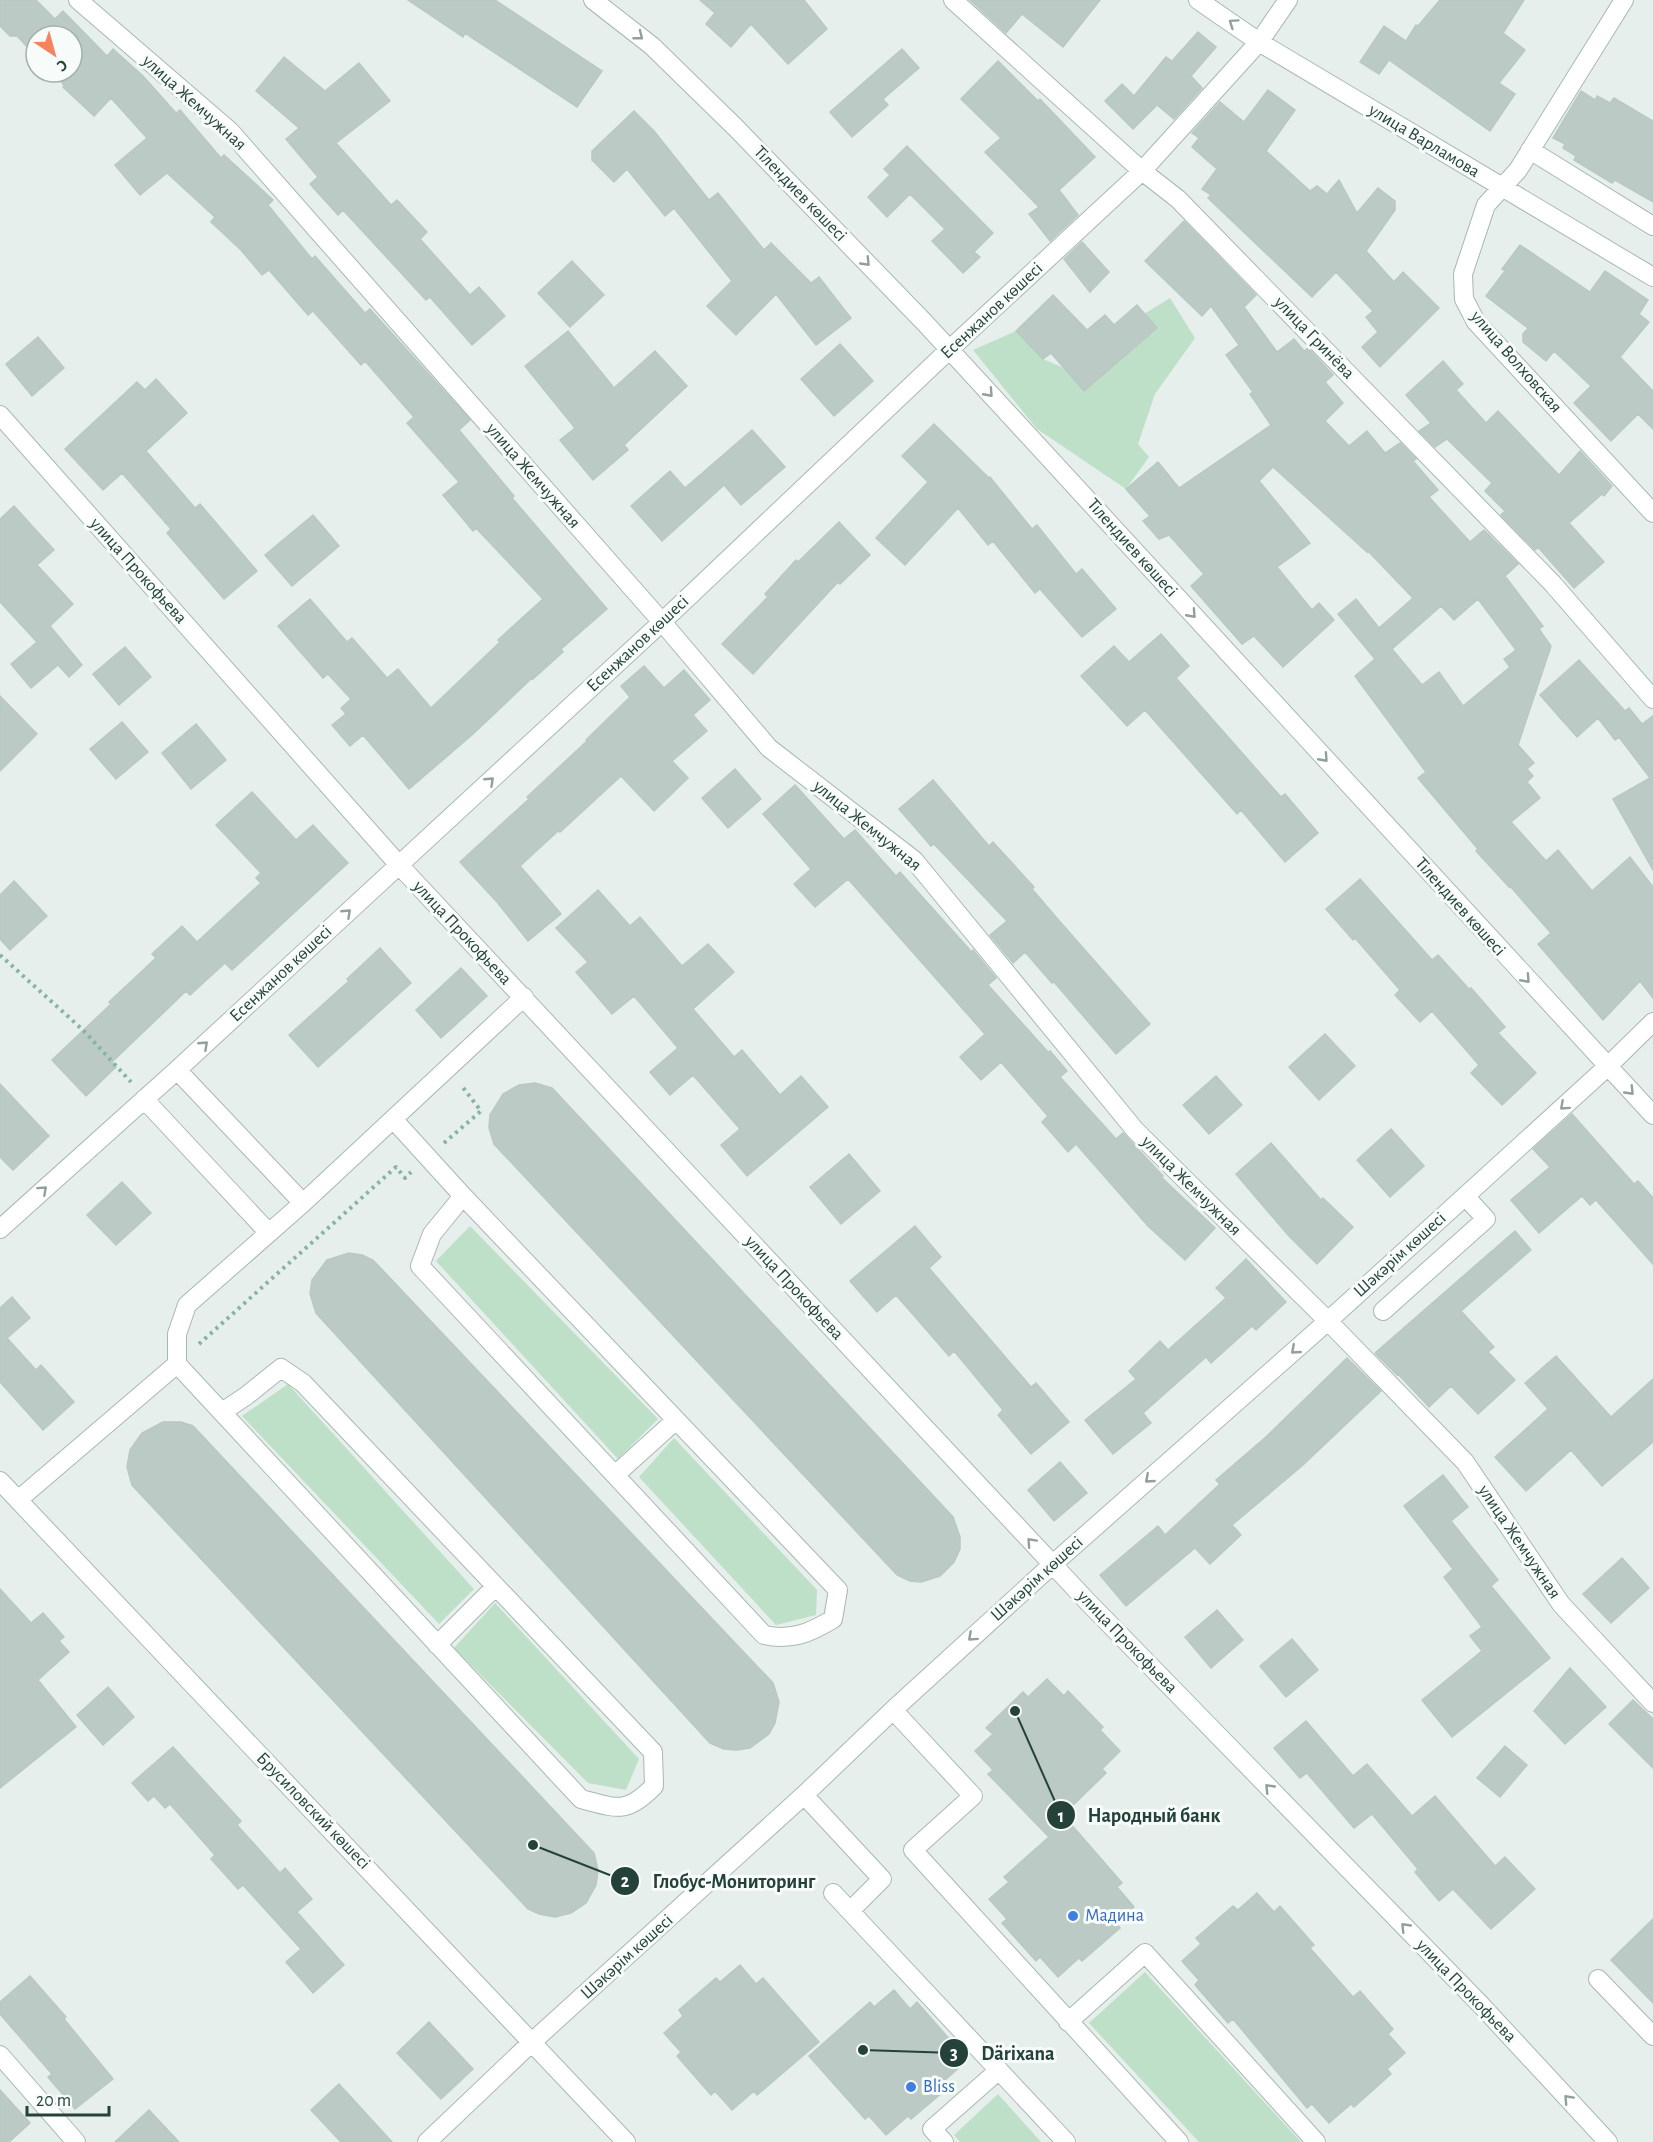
<svg xmlns="http://www.w3.org/2000/svg" width="1653" height="2142" font-family="'Alegreya Sans',sans-serif">
  <style>
    .green { fill: #bfe0c8 }
    .building { fill: #bbcac4; stroke: #b8c9c2; stroke-width: 1.5; fill-rule: evenodd }
    .lines { fill: none; stroke-linecap: round; stroke-linejoin: round }
    .minor-casing { stroke: #a8b8b2; stroke-width: 20 }
    .path { stroke: #86b3a5; stroke-width: 4; stroke-dasharray: 3 4.5; stroke-linecap: butt }
    .minor { stroke: #fff; stroke-width: 18 }
    .oneway { stroke: #92a09c }
    .shop-dot { fill: #3f7fe0; stroke: #f7fbf9; stroke-width: 2 }
    .labels { text-anchor: middle; dominant-baseline: central; stroke-width: 6; stroke-linejoin: round; paint-order: stroke }
    .street-label { font-size: 18px; fill: #24423a; stroke: #f7fbf9 }
    .shop-label { font-size: 18px; fill: #366cbe; stroke: #f7fbf9; text-anchor: start }
    .leader { fill: none; stroke: #24423a; stroke-width: 2 }
    .callout-dot { fill: #24423a; stroke: #f7fbf9; stroke-width: 2 }
    .mark-label { font-size: 18px; text-anchor: middle; font-weight: bold; fill: #fff }
    .callout-label { font-size: 20px; text-anchor: middle; font-weight: bold; fill: #24423a; stroke: #f7fbf9; stroke-width: 6; stroke-linejoin: round; paint-order: stroke }
  </style>
  <rect width="100%" height="100%" fill="#e6efeb"/>
  <path class="green" d="M1170,298L1195,338L1155,394L1138,444L1149,457L1126,489L1037,429L973,350L1016,331L1043,359L1064,368L1084,391L1157,328L1144,314Z
    M470,1226L658,1419L618,1459L436,1261Z
    M288,1384L474,1589L439,1624L242,1416Z
    M674,1438L817,1590L816,1615L776,1625L639,1477Z
    M495,1603L639,1759L626,1790L588,1783L454,1648Z
    M1145,1972L1301,2142H1199L1089,2023Z
    M998,2094L1041,2142H960L954,2135Z"/>
  <path class="building" d="M0,0H36L55,19L63,11L107,56L113,49L143,76L176,113L180,110L221,158L224,155L273,200L268,205L312,259L315,256L365,313L370,309L470,420L459,430L514,496L512,498L607,609L561,649L563,652L533,679L532,678L473,734L409,789L363,735L350,746L332,725L346,714L341,708L351,699L328,674L323,678L278,626L310,599L347,642L352,638L387,678L398,669L431,708L500,642L498,640L543,599L476,528L473,531L443,495L459,482L407,423L414,417L365,361L361,365L313,311L308,315L269,270L262,275L241,250L211,222L215,217L167,173L140,195L115,165L147,138L111,98L94,116L63,87L64,85L52,72H72V36H36V56L17,36H10L0,26Z
    M408,0H495L602,71L577,107L465,33L463,37Z
    M700,0H804L827,29L788,64L751,24L731,47L706,24L715,13Z
    M970,0H1100L1063,47L1022,14L1006,33Z
    M1440,0H1524L1503,33L1525,50L1499,83L1515,94L1490,131L1389,60L1379,74L1360,62L1384,26L1406,41L1416,25L1418,26Z
    M1198,32L1216,47L1191,76L1202,88L1174,119L1157,105L1133,129L1105,101L1122,84L1134,96L1166,57L1172,61Z
    M902,49L919,68L883,99L888,105L852,137L830,112Z
    M284,57L325,91L359,63L390,101L336,143L391,205L397,200L427,232L420,239L470,295L479,287L505,316L472,345L430,297L426,300L343,210L338,215L310,184L318,177L286,139L299,128L256,91Z
    M998,61L1038,101L1040,99L1095,157L1059,190L1078,215L1050,241L1029,214L1039,207L985,152L1001,138L961,99Z
    M1268,90L1295,110L1266,151L1310,191L1317,186L1327,194L1339,180L1357,213L1378,188L1395,201V210L1366,251L1394,282L1403,272L1439,308L1380,367L1362,347L1378,332L1366,317L1373,311L1336,272L1312,297L1208,198L1211,195L1202,189L1217,169L1192,147L1199,138L1192,133L1220,102L1244,122Z
    M1581,91L1595,100L1597,96L1610,103L1614,98L1653,121V202L1615,180L1612,183L1574,160L1576,156L1563,148L1565,144L1553,138Z
    M634,111L654,131L709,200L718,193L764,250L771,243L811,283L819,277L851,318L816,345L776,294L736,335L707,306L732,281L674,208L665,216L627,169L614,182L592,160V151Z
    M907,146L993,233L974,252L980,257L963,273L932,241L945,229L910,194L887,217L868,197L890,175L884,169Z
    M1184,221L1256,295L1244,307L1277,352L1294,339L1304,351L1308,348L1333,375L1325,382L1343,403L1325,421L1349,446L1367,431L1385,453L1400,443L1416,459L1413,461L1438,490L1429,497L1470,542L1484,530L1518,564L1505,576L1543,626L1539,629L1551,646L1518,745L1534,763L1527,769L1533,776L1527,782L1540,798L1511,822L1546,861L1558,850L1592,891L1630,857L1653,887V998L1640,981L1603,1020L1538,944L1551,933L1510,886L1509,887L1476,851L1478,849L1418,778L1426,772L1355,676L1375,659L1338,614L1356,599L1379,628L1413,598L1368,551L1367,552L1273,467L1259,481L1310,543L1277,567L1312,610L1319,603L1334,620L1283,667L1254,636L1242,644L1191,586L1204,574L1169,535L1159,539L1143,521L1150,516L1126,489L1158,462L1179,488L1271,425L1250,394L1253,392L1226,355L1239,345L1211,306L1202,316L1145,261ZM1478,599L1516,650L1504,659L1510,667L1463,706L1439,672L1422,685L1392,649L1441,606L1454,620Z
    M1082,242L1109,272L1090,292L1064,259Z
    M1520,245L1590,292L1605,271L1648,300L1639,314L1649,322L1620,357L1653,391V429L1638,414L1611,441L1574,403L1591,386L1554,351L1546,361L1523,342V334L1528,328L1486,296L1505,271L1502,269Z
    M572,261L604,295L570,327L538,293Z
    M1053,295L1087,330L1105,315L1114,325L1137,305L1157,328L1084,391L1051,353L1043,359L1016,331Z
    M568,331L614,388L655,351L687,386L624,445L628,450L593,480L560,440L575,428L525,366Z
    M38,337L64,368L32,396L6,364Z
    M840,344L873,381L834,416L801,379Z
    M1443,361L1463,384L1456,390L1486,423L1498,411L1559,475L1580,451L1612,486L1604,496L1602,494L1569,523L1604,562L1574,588L1538,547L1535,550L1501,515L1505,511L1485,491L1492,483L1447,439L1435,447L1419,431L1431,423L1406,395Z
    M156,379L187,413L146,451L195,508L200,504L257,571L224,599L167,533L171,529L122,473L103,490L65,449L137,382L145,390Z
    M934,424L989,478L990,477L1032,529L1037,525L1076,574L1082,569L1116,609L1082,637L1040,589L1035,593L993,541L988,545L958,508L905,565L876,538L928,482L902,456Z
    M752,430L785,467L741,505L724,485L662,541L631,506L670,471L685,488Z
    M14,506L54,550L37,565L73,604L50,626L82,665L69,677L58,665L31,688L11,664L37,642L0,602V519Z
    M313,515L339,546L292,586L265,555Z
    M839,522L870,555L840,584L838,582L753,674L722,644L768,597L765,594L796,560L798,562Z
    M1161,634L1189,666L1176,678L1281,797L1285,794L1318,833L1285,862L1241,810L1237,814L1145,710L1127,726L1081,676L1114,646L1129,662Z
    M125,647L151,677L119,705L93,674Z
    M1579,660L1625,711L1629,708L1642,724L1653,716V870L1613,799L1650,778L1619,737L1615,740L1598,718L1577,737L1540,695Z
    M644,666L664,688L684,670L710,700L693,715L707,731L672,761L688,778L654,811L621,776L560,832L558,831L520,866L561,914L528,941L497,902L460,862L529,799L527,797L587,741L586,740L630,697L621,686Z
    M0,696L37,734L0,771Z
    M122,722L148,752L116,779L90,749Z
    M196,724L226,760L191,789L162,753Z
    M735,769L761,799L728,828L702,798Z
    M933,780L989,846L993,842L1034,887L1032,889L1055,916L1150,1024L1116,1054L1054,982L1052,983L1025,952L1013,963L990,935L1007,921L934,844L931,846L899,809Z
    M795,785L844,839L855,830L896,876L900,872L969,949L971,952L973,950L996,978L988,985L1048,1052L1050,1051L1067,1071L1060,1077L1116,1139L1123,1133L1163,1176L1161,1177L1215,1228L1185,1260L1148,1226L1076,1144L1068,1152L1042,1122L1048,1116L1001,1062L981,1080L960,1057L985,1034L848,879L815,907L794,884L811,869L763,814Z
    M252,792L296,840L313,825L348,863L232,970L225,963L190,995L186,991L112,1062L116,1067L86,1096L52,1060L111,1004L109,1002L156,958L152,954L182,926L197,942L261,883L256,878L261,873L216,825Z
    M1360,879L1432,960L1438,955L1469,989L1471,988L1505,1027L1498,1033L1536,1073L1502,1105L1471,1073L1479,1065L1432,1011L1420,1022L1395,995L1400,990L1355,938L1353,940L1326,909Z
    M14,881L47,916L10,950L0,939V895Z
    M598,890L630,926L640,917L682,966L708,944L734,972L693,1009L734,1057L742,1050L780,1095L801,1076L828,1107L747,1176L721,1145L740,1129L693,1075L670,1095L650,1072L678,1048L634,996L612,1014L576,972L588,962L556,928Z
    M380,948L411,983L318,1067L289,1035L349,981L347,979Z
    M461,968L487,996L441,1038L416,1010Z
    M1325,1034L1355,1066L1319,1100L1289,1067Z
    M1216,1076L1242,1105L1209,1134L1183,1105Z
    M535,1083L552,1088L953,1517L960,1537V1549L954,1562L940,1576L921,1582L910,1581L897,1575L494,1144L489,1128L490,1115L503,1094L519,1085Z
    M0,1084L49,1136L13,1170L0,1157Z
    M1572,1114L1634,1184L1638,1181L1653,1198V1264L1596,1200L1590,1205L1582,1196L1539,1233L1511,1200L1550,1167L1533,1149Z
    M1391,1129L1424,1166L1390,1197L1357,1160Z
    M1271,1143L1321,1200L1323,1198L1353,1227L1317,1264L1288,1235L1236,1174Z
    M849,1154L880,1191L841,1224L810,1187Z
    M122,1182L151,1213L116,1245L87,1215Z
    M915,1226L941,1257L929,1268L1031,1387L1036,1383L1069,1422L1031,1454L998,1415L1003,1410L954,1351L949,1356L896,1295L877,1312L850,1281Z
    M1515,1231L1531,1250L1461,1311L1494,1347L1488,1352L1515,1380L1478,1414L1451,1386L1429,1407L1398,1374L1397,1375L1375,1353Z
    M349,1253L362,1255L373,1260L773,1683L779,1702L775,1723L769,1734L750,1748L737,1750L724,1749L710,1743L316,1313L310,1294L312,1280L327,1260Z
    M1246,1259L1286,1302L1256,1330L1252,1326L1211,1363L1206,1357L1143,1413L1151,1423L1113,1454L1085,1420L1136,1379L1129,1371L1160,1341L1168,1350L1226,1298L1216,1288Z
    M12,1297L30,1318L7,1338L36,1370L41,1365L74,1402L43,1430L0,1382V1308Z
    M1556,1356L1611,1417L1653,1379V1442L1602,1486L1571,1450L1526,1491L1495,1457L1548,1409L1525,1383Z
    M1347,1358L1381,1391L1303,1465L1232,1525L1241,1535L1210,1564L1195,1548L1126,1606L1100,1575L1158,1526L1165,1535L1220,1484L1216,1480L1267,1436Z
    M163,1422H181L193,1426L594,1853L598,1870L596,1885L586,1903L571,1913L555,1917L539,1914L528,1909L132,1485L127,1467L130,1450L142,1433Z
    M1060,1462L1087,1493L1054,1521L1028,1490Z
    M1443,1475L1468,1507L1451,1521L1498,1580L1491,1586L1550,1658L1452,1737L1422,1700L1482,1651L1470,1636L1482,1627L1444,1577L1453,1569L1404,1506Z
    M1622,1558L1649,1588L1611,1623L1583,1594Z
    M0,1589L31,1623L43,1613L64,1637L59,1641L69,1652L38,1680L76,1727L0,1788Z
    M1217,1610L1243,1640L1211,1668L1185,1637Z
    M1292,1639L1318,1670L1286,1697L1260,1666Z
    M1570,1668L1606,1707L1565,1744L1534,1711Z
    M1047,1679L1064,1696L1068,1691L1103,1727L1100,1730L1120,1751L1102,1769L1106,1773L1063,1815L1122,1883L1117,1887L1134,1907L1115,1923L1120,1928L1082,1961L1079,1958L1058,1977L1040,1957L1036,1961L1002,1923L1007,1919L989,1899L1009,1882L1004,1877L1049,1837L988,1774L993,1770L975,1751L993,1734L986,1728L1023,1692L1028,1697Z
    M108,1687L134,1717L103,1745L77,1715Z
    M1633,1700L1653,1719V1768L1609,1724Z
    M1306,1721L1353,1776L1367,1764L1412,1816L1435,1796L1495,1866L1505,1857L1535,1889L1491,1929L1453,1889L1439,1901L1415,1872L1418,1869L1372,1814L1354,1828L1307,1773L1300,1778L1274,1748Z
    M1505,1746L1527,1765L1500,1797L1477,1778Z
    M173,1747L241,1821L237,1825L280,1873L285,1868L312,1899L297,1912L344,1965L313,1993L286,1962L301,1949L243,1885L238,1889L211,1859L215,1855L170,1804L165,1808L154,1796L148,1801L132,1783Z
    M1257,1893L1274,1912L1280,1906L1314,1945L1310,1948L1353,1997L1360,1991L1393,2029L1388,2034L1405,2053L1387,2069L1391,2074L1354,2107L1351,2104L1329,2123L1312,2104L1307,2108L1233,2019L1228,2023L1195,1985L1199,1980L1182,1961L1201,1944L1196,1938L1233,1906L1238,1910Z
    M1653,1919V2003L1611,1960Z
    M740,1965L756,1984L763,1978L819,2042L757,2095L754,2091L732,2110L715,2091L711,2095L677,2056L681,2052L664,2033L683,2016L679,2010L716,1978L720,1982Z
    M30,1976L66,2017L64,2019L113,2079L75,2109L48,2077L52,2074L0,2014V2002Z
    M894,1990L910,2009L917,2002L951,2041L945,2046L962,2065L944,2081L949,2087L911,2119L908,2116L886,2135L869,2116L865,2119L809,2056L870,2002L874,2007Z
    M429,2022L473,2069L441,2099L397,2053Z
    M339,2084L392,2142H341L311,2110Z
    M0,2090L30,2123L9,2142H0Z
    M149,2110L179,2142H115Z"/>
  <g class="lines">
    <defs>
      <path id="minor" d="M78,0L230,131L662,622L769,748L914,860L1135,1130L1328,1321L1465,1462L1561,1604L1653,1703
        M593,0L652,46L736,128L925,323L1653,1115
        M953,0L1142,171L1178,199L1552,583L1653,699
        M1198,0L1259,42L1653,277
        M1624,0L1518,170L1486,205L1463,274L1464,299L1476,322L1653,513
        M1530,150L1653,226
        M0,415L399,865L1085,1599L1481,2005L1608,2142
        M177,1070L303,1203
        M144,1099L269,1233
        M393,1119L463,1196L838,1590L833,1619C810,1633 791,1641 764,1635L420,1266L432,1234L463,1196
        M0,1229L177,1070L662,622L950,349L1142,171L1259,42L1288,0
        M1383,1311L1486,1219L1465,1196
        M177,1364L581,1799C616,1808 626,1815 654,1786L653,1752L303,1383L281,1368L246,1396L222,1412
        M615,1475L676,1420
        M0,1481L626,2142
        M18,1500L177,1364V1334L187,1305L303,1203L524,997
        M437,1645L496,1586
        M893,1710L973,1796L913,1850L1179,2142
        M804,1795L882,1879L850,1911
        M833,1893L1066,2142
        M1598,1979L1653,2036
        M1068,2022L1145,1953L1316,2142
        M0,2055L76,2142
        M427,2142L532,2042L804,1795L893,1710L1053,1564L1328,1321L1607,1067L1653,1022
        M944,2142L932,2129L999,2070"/>
    </defs>
    <use href="#minor" class="minor-casing"/>
    <path class="path" d="M0,955L83,1030L131,1082
      M444,1143L481,1111L461,1085
      M199,1344L396,1167L405,1178L411,1172"/>
    <use href="#minor" class="minor"/>
  </g>
  <defs><path id="oneway-chevron" d="M-2-3.5L2.5 0L-2 3.5" fill="none" stroke-width="1.6" stroke-linecap="round" stroke-linejoin="round" transform="scale(1.5)"/></defs>
  <g class="oneway">
    <use href="#oneway-chevron" transform="translate(1233 23) rotate(-145)"/>
    <use href="#oneway-chevron" transform="translate(639 36) rotate(38)"/>
    <use href="#oneway-chevron" transform="translate(866 262) rotate(46)"/>
    <use href="#oneway-chevron" transform="translate(989 393) rotate(48)"/>
    <use href="#oneway-chevron" transform="translate(1192 614) rotate(48)"/>
    <use href="#oneway-chevron" transform="translate(1324 758) rotate(48)"/>
    <use href="#oneway-chevron" transform="translate(490 781) rotate(-43)"/>
    <use href="#oneway-chevron" transform="translate(347 913) rotate(-43)"/>
    <use href="#oneway-chevron" transform="translate(1526 979) rotate(48)"/>
    <use href="#oneway-chevron" transform="translate(204 1045) rotate(-43)"/>
    <use href="#oneway-chevron" transform="translate(1630 1091) rotate(46)"/>
    <use href="#oneway-chevron" transform="translate(1564 1106) rotate(138)"/>
    <use href="#oneway-chevron" transform="translate(43 1190) rotate(-42)"/>
    <use href="#oneway-chevron" transform="translate(1295 1350) rotate(139)"/>
    <use href="#oneway-chevron" transform="translate(1149 1479) rotate(139)"/>
    <use href="#oneway-chevron" transform="translate(1031 1542) rotate(-133)"/>
    <use href="#oneway-chevron" transform="translate(972 1637) rotate(138)"/>
    <use href="#oneway-chevron" transform="translate(1269 1788) rotate(-134)"/>
    <use href="#oneway-chevron" transform="translate(1405 1927) rotate(-134)"/>
    <use href="#oneway-chevron" transform="translate(1568 2099) rotate(-133)"/>
  </g>
  <g class="shop-dot">
    <circle cx="1073" cy="1916" r="6"/>
    <circle cx="911" cy="2087" r="6"/>
  </g>
  <g class="labels">
    <g class="street-label">
      <text transform="translate(194 103) rotate(42)">улица Жемчужная</text>
      <text transform="translate(1424 141) rotate(31)">улица Варламова</text>
      <text transform="translate(800 194) rotate(46)">Тілендиев көшесі</text>
      <text transform="translate(992 311) rotate(-43)">Есенжанов көшесі</text>
      <text transform="translate(1314 338) rotate(46)">улица Гринёва</text>
      <text transform="translate(1516 362) rotate(49)">улица Волховская</text>
      <text transform="translate(533 476) rotate(49)">улица Жемчужная</text>
      <text transform="translate(1132 548) rotate(48)">Тілендиев көшесі</text>
      <text transform="translate(138 571) rotate(48)">улица Прокофьева</text>
      <text transform="translate(638 644) rotate(-43)">Есенжанов көшесі</text>
      <text transform="translate(867 826) rotate(39)">улица Жемчужная</text>
      <text transform="translate(1460 907) rotate(48)">Тілендиев көшесі</text>
      <text transform="translate(462 933) rotate(47)">улица Прокофьева</text>
      <text transform="translate(281 974) rotate(-43)">Есенжанов көшесі</text>
      <text transform="translate(1191 1186) rotate(45)">улица Жемчужная</text>
      <text transform="translate(1400 1255) rotate(-42)">Шәкәрім көшесі</text>
      <text transform="translate(794 1288) rotate(47)">улица Прокофьева</text>
      <text transform="translate(1519 1542) rotate(56)">улица Жемчужная</text>
      <text transform="translate(1037 1579) rotate(-42)">Шәкәрім көшесі</text>
      <text transform="translate(1127 1642) rotate(46)">улица Прокофьева</text>
      <text transform="translate(313 1811) rotate(46)">Брусиловский көшесі</text>
      <text transform="translate(627 1957) rotate(-42)">Шәкәрім көшесі</text>
      <text transform="translate(1466 1991) rotate(46)">улица Прокофьева</text>
    </g>
    <g class="shop-label">
      <text x="1085" y="1916">Мадина</text>
      <text x="923" y="2087">Bliss</text>
    </g>
  </g>
  <path class="leader" d="M1015 1711L1061 1815M533 1845L625 1881M863 2050L954 2053"/>
  <g class="callout-dot">
    <circle cx="1015" cy="1711" r="6"/>
    <circle cx="533" cy="1845" r="6"/>
    <circle cx="863" cy="2050" r="6"/>
    <circle cx="1061" cy="1815" r="15"/>
    <circle cx="625" cy="1881" r="15"/>
    <circle cx="954" cy="2053" r="15"/>
  </g>
  <g class="mark-label">
    <text x="1061" y="1822">1</text>
    <text x="625" y="1887">2</text>
    <text x="954" y="2059">3</text>
  </g>
  <g class="callout-label">
    <text x="1154" y="1822">Народный банк</text>
    <text x="734" y="1888">Глобус-Мониторинг</text>
    <text x="1018" y="2060">Därixana</text>
  </g>
  <g transform="translate(54 54) rotate(144)"><circle r="28" fill="#f7fbf9" stroke="#a3b1ad" stroke-width="1.5"/>
  <path d="M0-4.5L10 22L0 15L-10 22Z" fill="#f4845f"/>
  <text y="-9" font-size="16" font-weight="bold" text-anchor="middle" fill="#24423a">С</text>
  </g>
  <path d="M27 2106v9h82v-9" fill="none" stroke="#24423a" stroke-width="3"/>
  <text x="36" y="2106" font-size="18" fill="#24423a" stroke="#f7fbf9" stroke-width="4.5" paint-order="stroke">20 m</text>
</svg>
